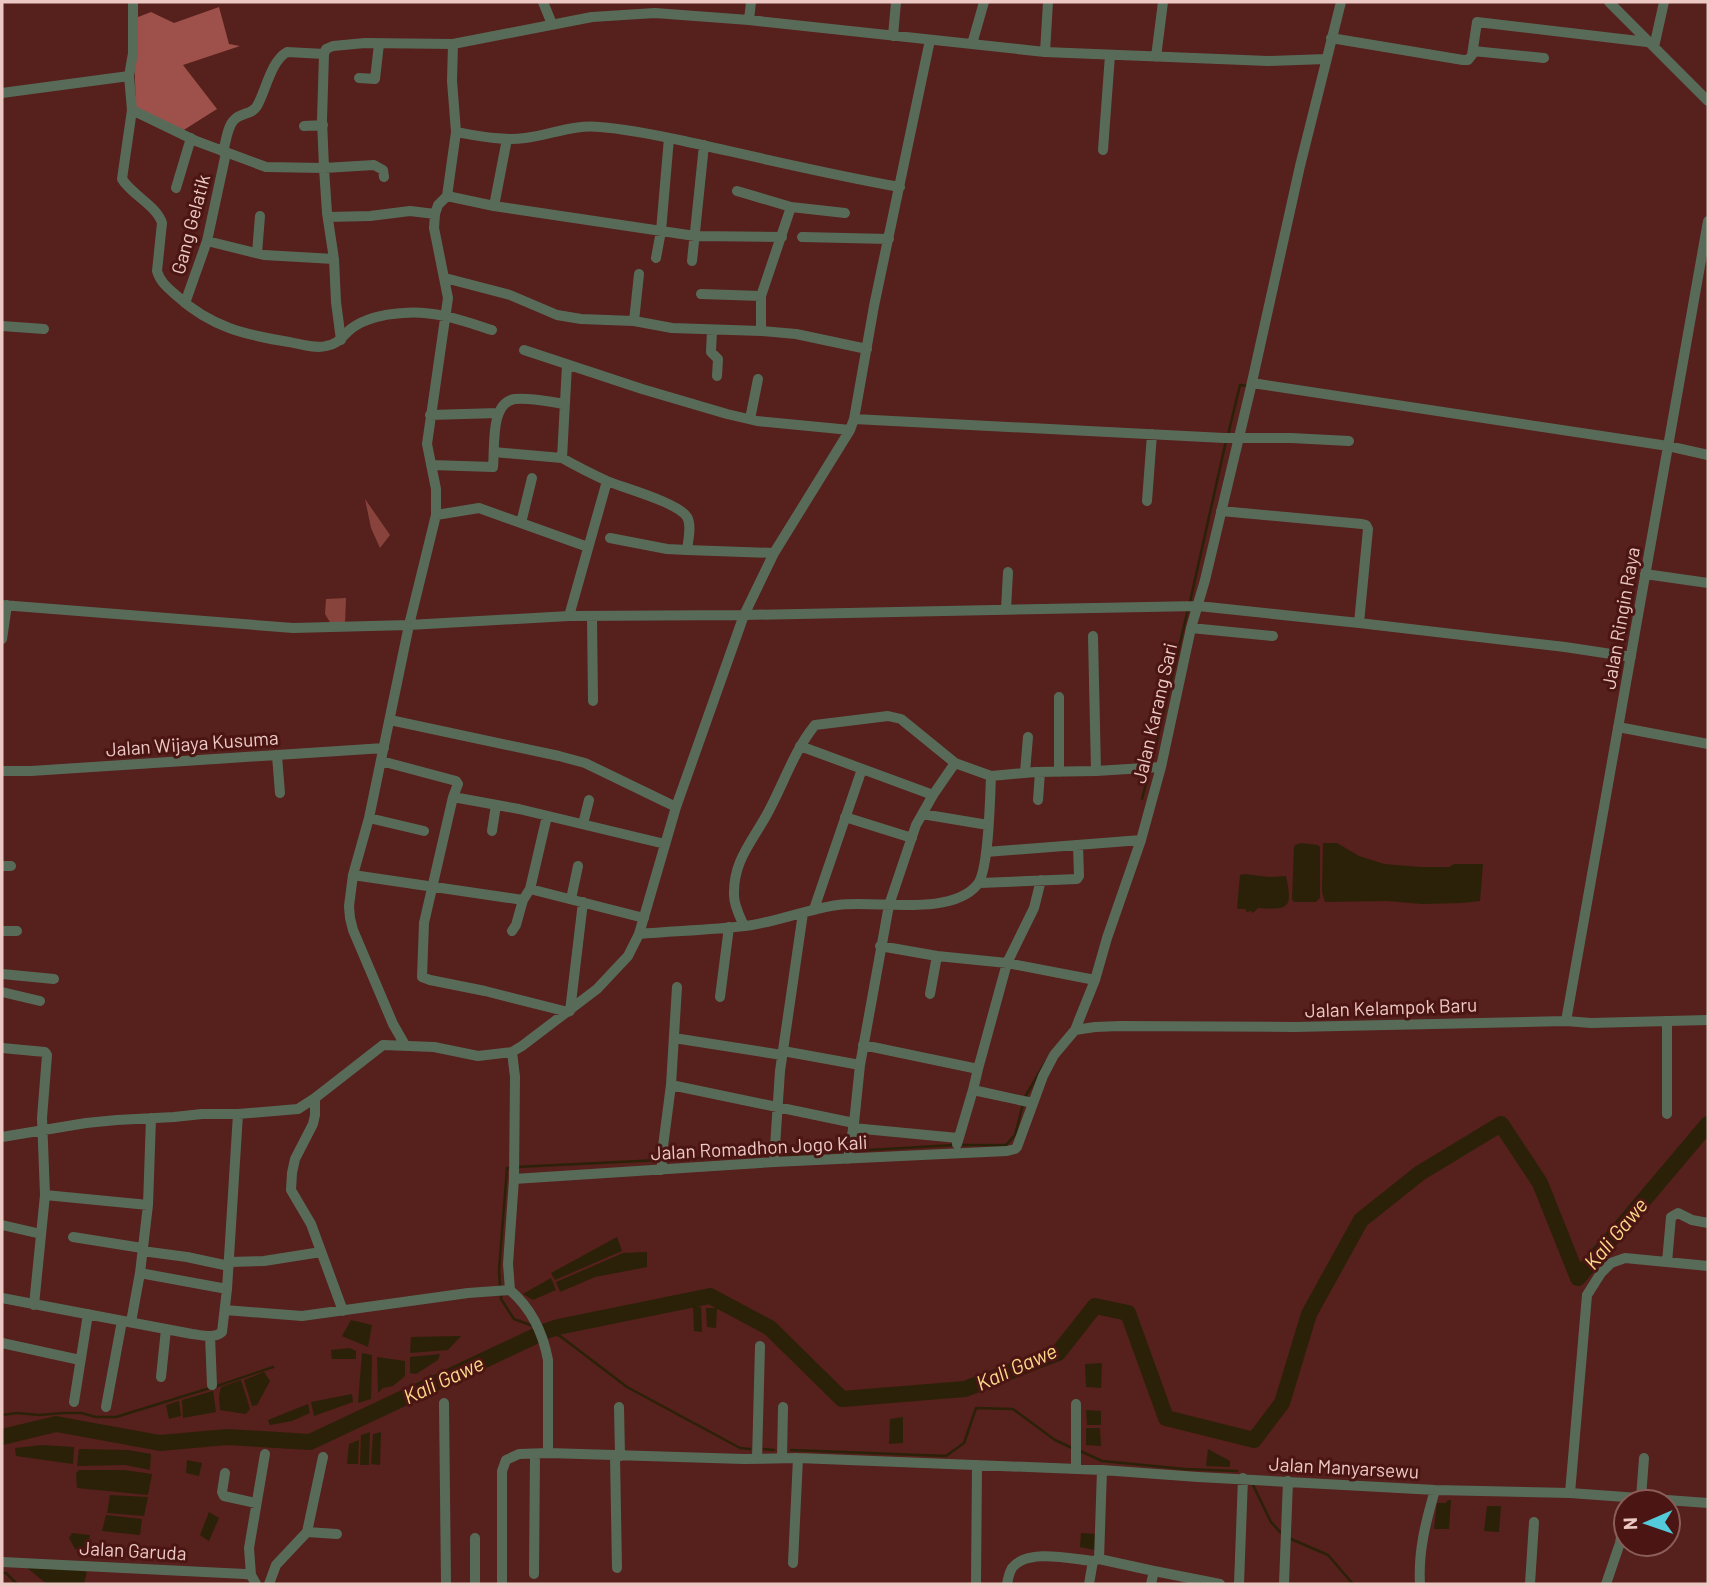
<svg xmlns="http://www.w3.org/2000/svg" width="1710" height="1586" font-family="Barlow,sans-serif">
  <style>
    .green { fill: #89433d }
    .forest { fill: #9d514a }
    .water { fill: #2b2108 }
    .lines { fill: none; stroke-linecap: round; stroke-linejoin: round }
    .stream { stroke: #2b2108; stroke-width: 2.5 }
    .river { stroke: #2b2108; stroke-width: 16 }
    .minor { stroke: #586b59; stroke-width: 10 }
    .labels { text-anchor: middle; dominant-baseline: central; stroke-width: 6; stroke-linejoin: round; paint-order: stroke }
    .street-label { font-size: 19px; fill: #ecc9c4; stroke: #4a1512 }
    .water-label { font-size: 21px; font-style: italic; fill: #fcd989; stroke: #4a1512 }
  </style>
  <rect width="100%" height="100%" fill="#56201c"/>
  <path class="green" d="M365,499L390,535L380,548L371,528Z
    M346,598L345,624H331L325,614L326,599Z"/>
  <path class="forest" d="M219,7L229,44L240,46L183,65L217,109L179,133L136,111L133,19L151,12L174,23Z"/>
  <path class="water" d="M1301,843L1318,845L1320,847V898L1316,902H1294L1292,899L1294,848L1295,845Z
    M1323,843H1337L1359,856L1384,864L1421,867H1449L1454,864H1483L1480,901L1462,903L1422,904L1387,901L1325,902L1322,892Z
    M1245,874L1269,877L1286,876C1293,909 1289,910 1258,908L1253,913L1251,911L1247,912L1245,909H1237L1240,875Z
    M617,1237L622,1251L555,1280L551,1273Z
    M647,1252V1267L595,1277L560,1292L556,1282L623,1253Z
    M551,1278L556,1290L533,1300L523,1294Z
    M693,1306L701,1307L702,1332L694,1331Z
    M706,1308H717L716,1328L707,1327Z
    M351,1320L372,1325L368,1347L342,1336Z
    M461,1336L448,1350L410,1353L411,1337Z
    M350,1348L356,1351V1359H332L331,1350Z
    M362,1353L372,1355L371,1399L358,1403Z
    M440,1354L438,1360L416,1374L410,1373V1357Z
    M377,1357L405,1361V1376L393,1386L383,1388L378,1393Z
    M1102,1363L1101,1388L1086,1387L1085,1364Z
    M264,1372L270,1381L257,1405L252,1406L244,1380Z
    M241,1380L250,1409L246,1414L220,1410L219,1397L221,1387Z
    M213,1391L216,1412L183,1418L182,1400Z
    M352,1394L353,1402L314,1416L311,1402Z
    M179,1401L181,1416L169,1419L166,1405Z
    M308,1404L310,1413L292,1421L270,1425L268,1420Z
    M1086,1410L1101,1411V1425H1087Z
    M903,1417V1443L889,1444L890,1419Z
    M1086,1428H1100L1101,1446L1086,1445Z
    M370,1432L369,1465H360L361,1435Z
    M381,1432L380,1465L371,1464L373,1434Z
    M359,1440L358,1464H347L349,1444Z
    M42,1445L74,1447L73,1464L16,1456L15,1448Z
    M79,1449L128,1450L151,1454L150,1470L125,1465L77,1466Z
    M1208,1449L1230,1461V1467L1206,1466Z
    M187,1460L202,1463L199,1476L186,1473Z
    M79,1470H124L152,1474L148,1495L77,1488L76,1473Z
    M110,1495L148,1497L144,1516L107,1513Z
    M1448,1500H1451L1449,1529H1434L1437,1503H1446Z
    M1487,1506H1501L1499,1532L1484,1531Z
    M209,1512L219,1518L209,1541L200,1535Z
    M106,1515L142,1519L140,1535L102,1531Z
    M72,1533L90,1535L87,1551L75,1549L69,1538Z
    M1081,1533L1096,1534L1095,1550L1080,1547Z
    M71,1567L87,1572L84,1584H47L27,1568Z"/>
  <g class="lines">
    <path class="stream" d="M1228,435L1240,385L1248,386
      M1190,602L1226,441
      M1151,766L1188,609
      M1142,799L1149,772
      M1025,1097L1046,1061
      M960,1145H1006L1015,1135L1023,1104
      M852,1151L954,1145
      M779,1155L845,1151
      M667,1159L772,1155
      M516,1167L660,1160
      M500,1287L499,1270L507,1168H510
      M501,1294V1299L514,1319L533,1326
      M542,1330L560,1336L627,1387L740,1448L750,1449
      M217,1386L273,1367
      M2,1415L17,1413L39,1415L63,1413H81L96,1417H116L210,1388
      M764,1449L774,1450
      M791,1450L946,1456L964,1443L976,1408L1013,1409L1055,1440L1072,1448
      M1078,1450L1102,1461L1185,1469L1237,1471
      M1252,1483L1271,1522L1282,1534
      M1291,1539L1328,1555L1353,1584
      M2,1573H6L17,1584"/>
    <path class="river" d="M2,1437L56,1424L160,1443L227,1437L310,1442L546,1331L558,1327L710,1296L770,1328L842,1399L965,1389L1058,1353L1095,1306L1128,1313L1166,1418L1254,1440L1282,1403L1309,1314L1361,1220L1420,1173L1501,1124L1540,1183L1578,1278L1708,1124"/>
    <path class="minor" d="M133,2V53L129,76L132,110L122,179C132,195 157,206 162,223L157,271C160,282 168,288 177,296C211,327 245,335 289,342C300,344 316,349 326,346C339,344 343,335 352,328C366,318 387,314 403,313C434,310 464,321 492,330
      M543,2L552,24
      M1609,2L1708,101
      M749,20L751,2
      M893,36L896,2
      M1331,38L1463,60H1468L1472,55L1477,22L1647,42
      M972,44L984,2
      M1654,47L1664,2
      M1473,51L1544,58
      M1045,52L1048,2
      M1156,57L1163,2
      M359,78L375,79L379,44
      M2,93L129,76
      M132,110L196,141L266,167L324,168L374,165L383,170L384,177
      M304,126L323,125
      M456,132C479,136 502,141 525,138C550,135 574,124 600,127C628,129 656,135 684,141C756,157 827,174 900,187
      M1103,150L1110,55
      M223,152C226,142 227,127 234,120C241,112 252,115 257,106C266,90 271,61 287,52L324,54
      M176,188L191,138
      M737,191L791,207
      M447,196L494,206L695,236L782,237
      M494,206L507,139
      M328,217L370,216L410,211L435,214
      M802,237L889,239
      M207,241L264,255L334,259
      M257,253L260,216
      M656,258L661,231L669,138
      M692,261L704,145
      M445,278L510,295L557,315L581,319L634,321L672,328L761,331L796,334L867,349
      M701,294L761,296
      M185,303L207,241L226,153
      M634,321L639,274
      M2,326L44,329
      M712,330L711,352L718,359L717,376
      M761,331V296L791,207L845,213
      M341,340L336,302L334,259L327,213L324,168L322,120L324,54L326,49L333,46L365,43L453,44L592,17L655,13L749,20L1045,52L1268,61L1326,59
      M524,350L642,389L727,414L757,421L850,430
      M567,365L562,458C576,466 592,474 607,481C624,488 679,503 687,517C692,525 688,541 687,550L774,553
      M1252,383L1668,446L1708,455
      M430,415L498,413
      M750,419L758,379
      M854,419L1224,438H1291L1349,441
      M494,452L562,458
      M431,465L493,467C495,447 490,402 515,399C531,397 549,402 565,404
      M1147,501L1152,434
      M1221,511L1362,524L1366,525L1368,529L1359,623
      M436,515L479,508L588,547
      M521,523L532,478
      M610,538L667,549L687,550
      M1645,574L1708,583
      M2,605L293,628L409,625L569,616L744,615L1198,606L1359,623L1565,647L1631,657
      M1006,609L1008,572
      M569,616L607,481
      M592,616L593,701
      M1191,628L1273,636
      M1093,636L1096,771
      M2,639L7,605
      M390,720L559,756L585,763L676,807
      M1618,727L1708,744
      M800,746L933,795
      M277,756L280,793
      M381,761L456,781L458,784L453,797L519,809L665,844
      M2,771H31L384,748
      M1025,772L1028,737
      M1059,772V697
      M991,776L1035,772L1096,771L1161,767
      M453,797L424,923L422,977L430,980L485,991L568,1012
      M1038,800L1040,772
      M922,814L988,825
      M845,817L912,838
      M369,818L424,831
      M583,824L589,800
      M492,831L496,805
      M986,852L1141,840
      M2,866H11
      M353,875L523,900
      M980,883L1077,879L1079,876L1078,845
      M530,889L644,918
      M571,899L578,866
      M814,909L862,769
      M2,931H17
      M512,931L516,925L523,900L530,889L547,816
      M639,934C674,931 710,930 745,926C777,922 807,909 838,905C876,900 950,917 977,885C989,872 990,797 991,776L955,763L901,719L888,716L815,725C793,752 783,786 766,816C751,843 733,862 734,895C734,906 740,917 744,926
      M880,946L937,956L1007,963L1095,980
      M2,974L54,979
      M2,992L40,1001
      M930,994L937,956
      M720,997L729,927
      M570,1011L583,902
      M1566,1021C1614,754 1660,487 1708,221
      M1075,1030L1095,1027L1120,1026L1294,1027L1566,1021L1591,1023L1708,1020
      M674,1038L782,1055
      M405,1045L393,1024L353,930L350,918L349,906L353,875L369,818L409,625L436,515V489L427,444L448,298L434,228L435,214L438,205L447,196L456,132L452,81L453,44
      M863,1045L978,1069L973,1090L1033,1103
      M2,1048L45,1052L47,1055L42,1118L45,1195L34,1305
      M783,1051L860,1065
      M512,1052L515,1077L514,1179L508,1264L510,1290C531,1308 543,1333 548,1360V1453
      M978,1069L1007,963L1034,908L1041,880
      M671,1085L854,1123L860,1065L889,905L916,825L933,795L955,763
      M315,1098V1115L313,1124L295,1159L292,1173L291,1190L311,1224L343,1311
      M1667,1114V1021
      M853,1128L958,1138
      M2,1137L86,1123L117,1120L174,1117L202,1114H238L298,1109L315,1098L383,1045L434,1047L478,1056L512,1052L522,1046L597,989L628,956L639,934L676,807L744,615L774,553L850,430L854,419L874,306L930,40
      M957,1144L973,1090
      M848,1159L854,1123
      M774,1162L780,1071L803,913
      M662,1170V1154L671,1085L677,987
      M514,1179L774,1162L1007,1151L1015,1149L1017,1147L1043,1076L1054,1055L1075,1030L1095,980L1107,938L1141,840L1161,767L1191,628L1205,580L1250,391L1300,166L1341,2
      M45,1195L148,1205
      M2,1225L41,1234
      M73,1237L142,1248
      M142,1251L187,1257L229,1266
      M229,1262L264,1261L321,1252
      M1667,1262L1671,1217L1678,1213L1692,1220L1708,1223
      M140,1273L227,1289
      M2,1298L192,1334C202,1335 214,1339 222,1332L227,1289L238,1114
      M225,1310L302,1316L468,1293L510,1290
      M131,1322L140,1273L148,1205L151,1118
      M210,1336L212,1385
      M2,1343L80,1360
      M161,1377L166,1329
      M74,1402L88,1314
      M444,1403L446,1584
      M106,1407L122,1321
      M619,1407L620,1456
      M615,1456L617,1568
      M782,1458L783,1407
      M757,1459L760,1346
      M1076,1469V1404
      M225,1473L222,1492L224,1496L256,1503
      M1570,1493L1587,1295L1601,1273L1611,1263L1625,1258L1708,1266
      M1641,1498L1644,1458
      M307,1532L337,1534
      M1099,1559L1102,1470
      M2,1562L245,1574L251,1575L256,1584
      M793,1563L798,1458
      M534,1574L535,1454
      M251,1575L249,1548L265,1454
      M269,1584L276,1565L307,1532L323,1457
      M475,1584V1538
      M502,1584V1471L506,1460L519,1454L548,1453L744,1459L798,1458L1102,1470L1198,1477L1435,1490L1570,1493L1708,1503
      M976,1584L977,1465
      M1007,1584C1008,1579 1009,1573 1012,1568C1027,1548 1071,1559 1093,1561
      M1089,1584L1093,1561L1099,1559L1154,1571
      M1151,1584L1154,1571L1220,1584
      M1239,1584L1243,1478
      M1284,1584L1288,1481
      M1420,1584C1418,1551 1426,1521 1435,1490
      M1530,1584L1534,1522
      M1606,1584L1620,1543L1626,1510"/>
  </g>
  <g class="labels">
    <g class="street-label">
      <text transform="translate(190 224) rotate(-75)">Gang Gelatik</text>
      <text transform="translate(1620 618) rotate(-80)">Jalan Ringin Raya</text>
      <text transform="translate(1154 713) rotate(-77)">Jalan Karang Sari</text>
      <text transform="translate(192 743) rotate(-4)">Jalan Wijaya Kusuma</text>
      <text transform="translate(1391 1007) rotate(-2)">Jalan Kelampok Baru</text>
      <text transform="translate(759 1147) rotate(-3)">Jalan Romadhon Jogo Kali</text>
      <text transform="translate(1344 1467) rotate(3)">Jalan Manyarsewu</text>
      <text transform="translate(133 1550) rotate(3)">Jalan Garuda</text>
    </g>
    <g class="water-label">
      <text transform="translate(1615 1233) rotate(-50)">Kali Gawe</text>
      <text transform="translate(1016 1366) rotate(-24)">Kali Gawe</text>
      <text transform="translate(443 1379) rotate(-25)">Kali Gawe</text>
    </g>
  </g>
  <rect width="1710" height="1586" fill="none" stroke="#ecc9c4" stroke-width="7"/>
  <g transform="translate(1647 1523) rotate(268)"><circle r="33" fill="#4a1512" stroke="#8b5d59" stroke-width="2"/>
  <path d="M0-5L12 26L0 18L-12 26Z" fill="#53cbda"/>
  <text y="-10" font-size="19" font-weight="bold" text-anchor="middle" fill="#ecc9c4">N</text>
  </g>
</svg>
